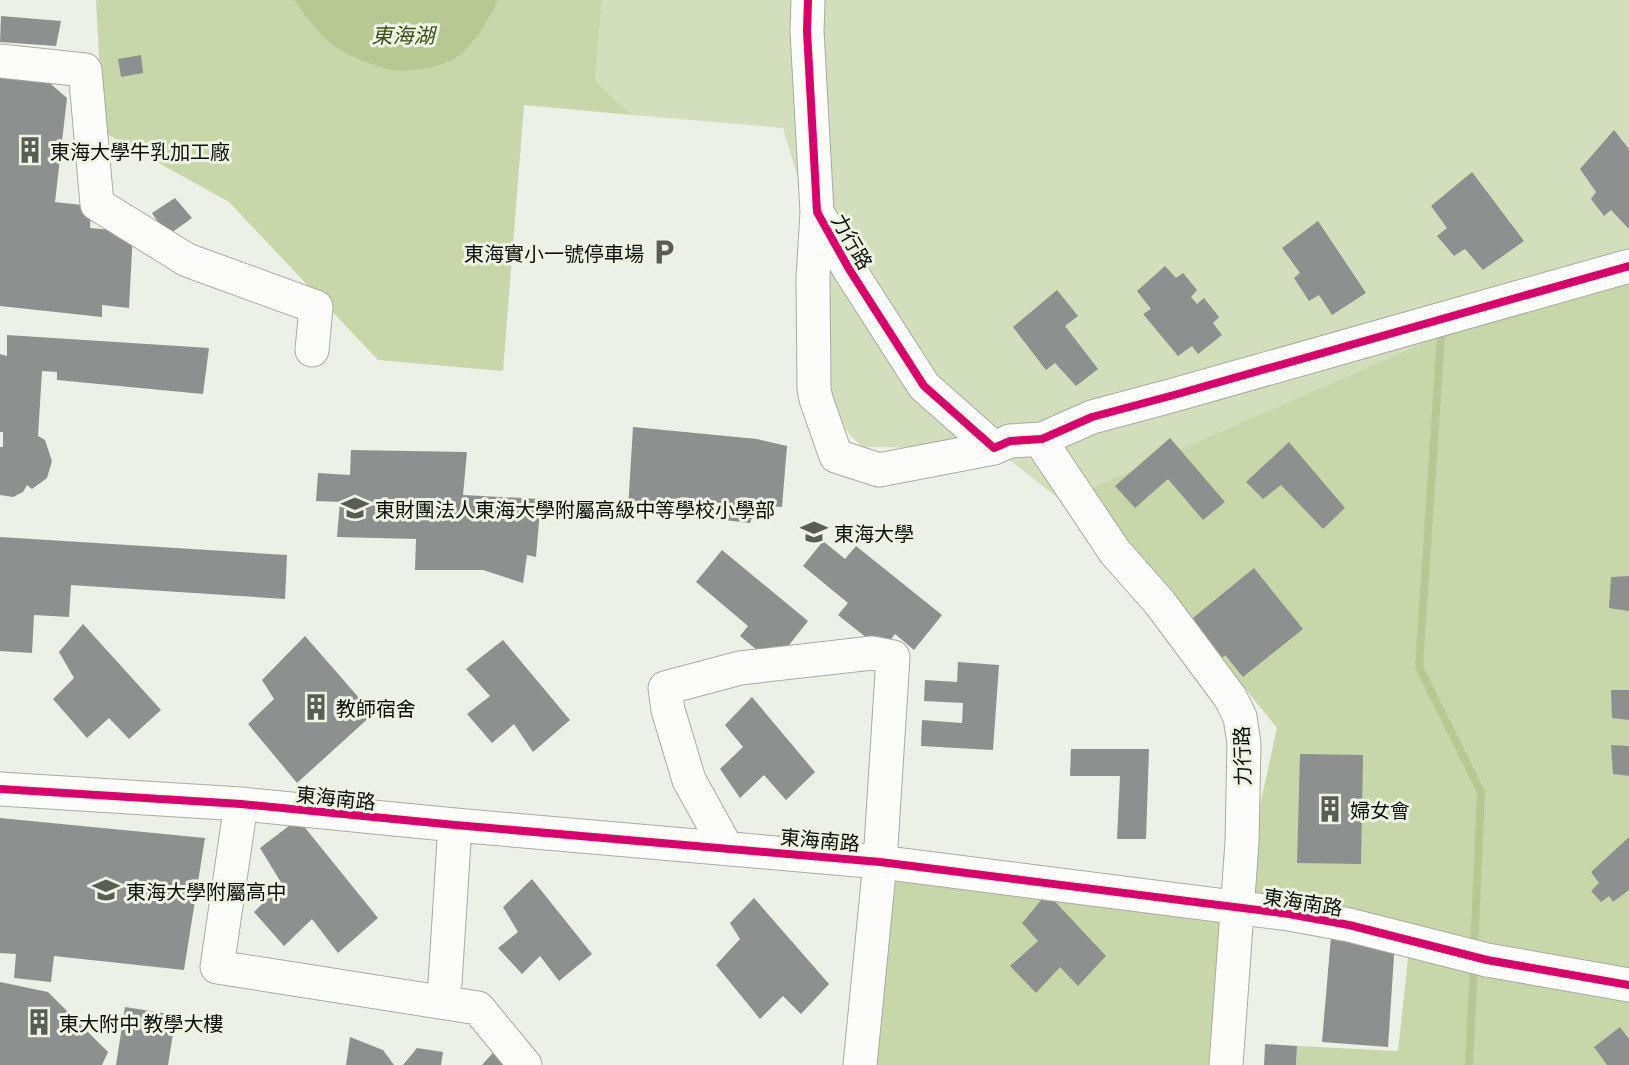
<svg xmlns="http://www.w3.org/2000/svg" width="1629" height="1065" font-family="Georgia,'Noto Sans TC',serif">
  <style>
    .green { fill: #d3debc }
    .forest { fill: #c8d7aa }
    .water { fill: #b7c993 }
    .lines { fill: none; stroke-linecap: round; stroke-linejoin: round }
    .stream { stroke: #b7c993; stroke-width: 8 }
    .building { fill: #8d908e }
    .minor-casing { stroke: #a8aba4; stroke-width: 35 }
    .minor { stroke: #fcfdfb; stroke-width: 33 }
    .cycleway-casing { stroke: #eef4e3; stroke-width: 11 }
    .cycleway { stroke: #d6006c; stroke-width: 8 }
    .labels { text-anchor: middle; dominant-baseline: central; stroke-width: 6; stroke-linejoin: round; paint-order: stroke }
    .poi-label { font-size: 20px; fill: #0b0d08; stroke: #eef4e3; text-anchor: start }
    .street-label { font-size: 20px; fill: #0b0d08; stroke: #eef4e3 }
    .water-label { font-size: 21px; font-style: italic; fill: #3d4c17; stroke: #eef4e3 }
  </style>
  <rect width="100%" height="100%" fill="#edf0e7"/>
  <path class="green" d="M602,0H1629V261L1441,335L1062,501L994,448L862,447L816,399V239L783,128L632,115L595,80Z"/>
  <path class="forest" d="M96,0H602L595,80L632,115L524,105L503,371L378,360L229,202L103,132Z
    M1629,261V1065H1296L1297,1046L1398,1051L1410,940L1239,907L1228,1065H853L872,876L1238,906L1277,728L1182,611L1062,501L1441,335Z"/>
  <path class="water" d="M294,0H498C488,21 477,40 459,56C446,66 409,73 392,70C377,67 345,55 333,45C318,33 305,16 294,0Z"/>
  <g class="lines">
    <path class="stream" d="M1450,331L1441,335L1419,667L1481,792L1474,951
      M1469,1065L1474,964"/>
  </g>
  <path class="building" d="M1,16L61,21L56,46L0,42Z
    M141,55L143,73L121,77L118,59Z
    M5,76L45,79L67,98L55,202L91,206L90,228L133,232L129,308L102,305V317L0,306V78Z
    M1614,130L1629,149V229L1611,210L1604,216L1591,199L1596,192L1580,169Z
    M1472,172L1524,241L1483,270L1465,249L1454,256L1437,236L1447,228L1431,206Z
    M175,198L192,218L167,236L152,213Z
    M1318,221L1366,293L1332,315L1319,295L1309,301L1294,278L1300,273L1282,248Z
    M1165,266L1176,278L1183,273L1197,290L1191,297L1197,304L1204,298L1219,317L1213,323L1222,335L1198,354L1192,346L1178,356L1143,314L1151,309L1137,291Z
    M1057,290L1078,316L1065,326L1098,369L1076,386L1055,363L1046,370L1013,327Z
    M7,335L209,348L203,394L57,380V372L42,371L38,436L45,440L52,461L47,478L32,489L27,485L23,492L13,497L0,495V447H3V432H0V354L7,356Z
    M633,427L757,439L787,446L782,507L757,505L750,523L628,509Z
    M1170,438L1225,502L1203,520L1168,479L1135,508L1115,486Z
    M1289,442L1345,508L1323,529L1281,485L1263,499L1246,482Z
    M351,450L467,452L463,495L541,499L536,557L527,555L523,583L483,570H415L416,539L337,537L340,502L316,501L318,473L350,475Z
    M0,537L287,555L285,599L71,585L69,617L34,615L32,653L0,651Z
    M823,541L845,559L856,546L942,615L914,650L895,634L882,650L838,615L848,603L803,566Z
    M722,550L808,621L774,664L740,636L748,626L696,582Z
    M1254,568L1303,629L1243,677L1225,655L1219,661L1188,622Z
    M1629,576V611L1609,608L1611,577Z
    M83,624L161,710L129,739L109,718L87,738L53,699L74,678L59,652Z
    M305,636L373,714L297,783L248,724L274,699L262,680Z
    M503,640L570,720L533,752L514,724L492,743L467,714L490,696L466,669Z
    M958,662L999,665L993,750L921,746L922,720L962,723L963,703L924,701L925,680L957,682Z
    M1611,690H1629V720L1612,718Z
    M752,697L815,772L786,800L764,775L740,798L720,769L743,747L725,725Z
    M1611,745L1629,746V776L1613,774Z
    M1071,749H1149L1146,839H1117L1120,776H1070Z
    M1300,754L1363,755L1361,864L1297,863Z
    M0,818L205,838L184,970L54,956L51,982L14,978L16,954L0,953Z
    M298,819L378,918L338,953L312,919L284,946L254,912L282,884L260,848Z
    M1629,837V890L1613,902L1609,896L1601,902L1591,891L1599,883L1591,872Z
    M532,879L592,954L559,981L540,956L522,974L498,948L518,932L503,907Z
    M1047,893L1106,956L1078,986L1060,967L1036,993L1010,966L1038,941L1022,923Z
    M754,898L829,984L801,1014L783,996L760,1019L716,965L740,939L730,923Z
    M1331,936L1395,941L1388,1047L1322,1042Z
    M0,982L48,992L108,1052L102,1065H0Z
    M125,1007L176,1015L168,1065H116Z
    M1620,1027L1629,1039V1065H1607L1594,1047Z
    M350,1037L383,1050L394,1065H346Z
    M1265,1044L1297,1046L1296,1065H1264Z
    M500,1045L517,1065H482Z
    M417,1048L443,1052L441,1065H403Z"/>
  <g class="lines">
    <defs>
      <path id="minor" d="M808,0L807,31L817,212L849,269L924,386L994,448
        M0,61L85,70L97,204L187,260L316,307L312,350
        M817,212L813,278L814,389L816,399L836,456L879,470L994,448L1010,441L1042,439L1092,417L1174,395L1629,266
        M1042,439L1046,449L1115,552L1160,603L1230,697L1240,717L1244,743L1242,842L1226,1065
        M0,789L241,804L455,825L880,862L1289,914L1349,925L1487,960L1629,985
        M241,804L217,967L478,1008L525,1065
        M726,847L689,780L668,710L665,688L740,668L872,653L893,657L880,862L860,1065
        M445,983L455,825"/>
    </defs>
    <use href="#minor" class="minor-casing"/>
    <use href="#minor" class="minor"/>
    <defs>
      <path id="cycleway" d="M808,0L807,31L817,212L849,269L924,386L994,448L1010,441L1042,439L1092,417L1174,395L1629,266
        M0,789L241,804L455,825L880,862L1289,914L1349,925L1487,960L1629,985"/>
    </defs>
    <use href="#cycleway" class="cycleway-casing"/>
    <use href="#cycleway" class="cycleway"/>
  </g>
  <defs>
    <symbol id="building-bare" viewBox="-9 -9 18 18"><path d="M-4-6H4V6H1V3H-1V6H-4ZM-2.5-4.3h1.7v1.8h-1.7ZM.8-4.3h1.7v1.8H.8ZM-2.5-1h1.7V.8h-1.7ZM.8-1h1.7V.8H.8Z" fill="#5a5c56" stroke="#eef4e3" stroke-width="2.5" paint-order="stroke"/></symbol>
    <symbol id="parking-bare" viewBox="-9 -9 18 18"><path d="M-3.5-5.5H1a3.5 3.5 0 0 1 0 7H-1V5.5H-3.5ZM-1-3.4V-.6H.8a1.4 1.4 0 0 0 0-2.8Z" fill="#5a5c56" stroke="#eef4e3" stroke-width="2.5" paint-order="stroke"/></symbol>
    <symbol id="school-bare" viewBox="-9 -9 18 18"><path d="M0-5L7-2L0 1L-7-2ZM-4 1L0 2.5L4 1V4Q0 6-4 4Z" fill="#5a5c56" stroke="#eef4e3" stroke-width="2.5" paint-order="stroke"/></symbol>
    <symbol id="university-bare" viewBox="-9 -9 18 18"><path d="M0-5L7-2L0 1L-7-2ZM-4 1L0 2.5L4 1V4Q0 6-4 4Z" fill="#5a5c56" stroke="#eef4e3" stroke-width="2.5" paint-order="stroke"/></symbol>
  </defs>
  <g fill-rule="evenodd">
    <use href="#building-bare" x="11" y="131" width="38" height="38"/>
    <use href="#parking-bare" x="645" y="233" width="38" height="38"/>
    <use href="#school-bare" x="336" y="489" width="38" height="38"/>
    <use href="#university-bare" x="795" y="513" width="38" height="38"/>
    <use href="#building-bare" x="297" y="688" width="38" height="38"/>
    <use href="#building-bare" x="1311" y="790" width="38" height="38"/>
    <use href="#school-bare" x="87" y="871" width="38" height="38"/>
    <use href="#building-bare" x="20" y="1003" width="38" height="38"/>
  </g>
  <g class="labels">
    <g class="poi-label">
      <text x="50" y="150">東海大學牛乳加工廠</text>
      <text x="644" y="252" text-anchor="end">東海實小一號停車場</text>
      <text x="375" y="508">東財團法人東海大學附屬高級中等學校小學部</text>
      <text x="834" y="532">東海大學</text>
      <text x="336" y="707">教師宿舍</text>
      <text x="1350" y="809">婦女會</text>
      <text x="126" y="890">東海大學附屬高中</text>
      <text x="59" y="1022">東大附中 教學大樓</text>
    </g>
    <g class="street-label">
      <text transform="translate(853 241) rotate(60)">力行路</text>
      <text transform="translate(1241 756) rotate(-92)">力行路</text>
      <text transform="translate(336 797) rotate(6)">東海南路</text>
      <text transform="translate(820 839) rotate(5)">東海南路</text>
      <text transform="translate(1303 901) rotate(9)">東海南路</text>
    </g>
    <g class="water-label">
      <text x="403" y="34">東海湖</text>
    </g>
  </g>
</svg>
